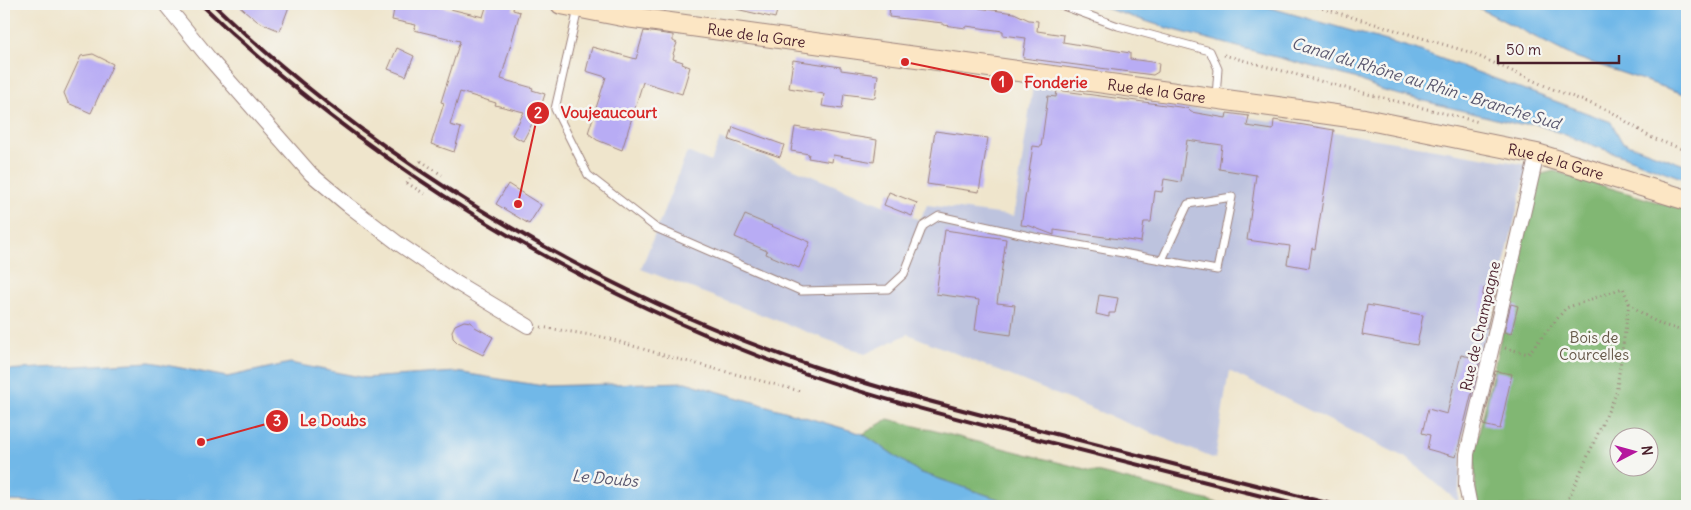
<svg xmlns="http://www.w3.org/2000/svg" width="1691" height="510" font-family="Delius,sans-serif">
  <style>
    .industrial { fill: #bdc3de }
    .forest { fill: #81b773; stroke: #666b4f; fill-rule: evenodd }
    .water { fill: #71b8e8; stroke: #5e6c8a }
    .building { fill: #b8acf4 }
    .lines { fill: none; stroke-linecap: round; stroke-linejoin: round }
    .lane-casing { stroke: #9c827c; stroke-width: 9 }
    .street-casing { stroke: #9c827c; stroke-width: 16 }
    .secondary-casing { stroke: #9c827c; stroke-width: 22 }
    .path { stroke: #9c827c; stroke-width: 3; stroke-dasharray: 1 4; stroke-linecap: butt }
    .lane { stroke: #fff; stroke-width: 7 }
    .street { stroke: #fff; stroke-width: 14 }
    .secondary { stroke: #fce6c4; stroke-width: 20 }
    .rail { stroke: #4a1f2b; stroke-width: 4 }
    .path-bridge { stroke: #9c827c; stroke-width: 3; stroke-dasharray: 1 4; stroke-linecap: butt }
    .labels { text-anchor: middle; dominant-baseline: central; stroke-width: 5; stroke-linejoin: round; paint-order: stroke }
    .street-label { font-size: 15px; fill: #4a1f2b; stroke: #f6f6f2 }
    .park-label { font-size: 15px; fill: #645646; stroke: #f6f6f2 }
    .water-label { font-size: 16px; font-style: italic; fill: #58556d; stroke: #f6f6f2 }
    .leader { fill: none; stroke: #d62828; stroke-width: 2 }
    .callout-dot { fill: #d62828; stroke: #f6f6f2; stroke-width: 2 }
    .mark-label { font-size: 15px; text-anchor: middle; font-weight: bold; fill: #fff }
    .callout-label { font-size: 16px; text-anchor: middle; font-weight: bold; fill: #d62828; stroke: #f6f6f2; stroke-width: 5; stroke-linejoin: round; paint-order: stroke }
  </style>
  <rect width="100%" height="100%" fill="#f6f6f2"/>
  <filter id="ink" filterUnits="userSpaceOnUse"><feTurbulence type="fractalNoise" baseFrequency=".02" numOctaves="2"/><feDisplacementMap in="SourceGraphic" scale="10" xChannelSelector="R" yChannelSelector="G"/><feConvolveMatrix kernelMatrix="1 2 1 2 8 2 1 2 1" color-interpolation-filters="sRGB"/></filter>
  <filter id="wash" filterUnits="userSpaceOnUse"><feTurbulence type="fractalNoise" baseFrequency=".0096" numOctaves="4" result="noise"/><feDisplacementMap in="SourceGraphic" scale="20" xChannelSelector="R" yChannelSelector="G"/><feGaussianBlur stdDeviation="1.12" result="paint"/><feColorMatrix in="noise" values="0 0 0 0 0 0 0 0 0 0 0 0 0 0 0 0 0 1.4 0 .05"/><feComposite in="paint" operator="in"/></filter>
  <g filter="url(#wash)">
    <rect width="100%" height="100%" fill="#efe5cc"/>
    <path class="industrial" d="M1033,86L1212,111L1528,165L1463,434L1458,502L1408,459L1229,371L1215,459L908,334L865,354L641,269L687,152L711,162L720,139L920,220L927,205L1014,216Z"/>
    <path class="forest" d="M1554,171L1687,211V506H1479L1476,499L1474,455L1538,175ZM1618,438H1648V468H1618Z
      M888,419L1230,506H1019L919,472L863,434Z"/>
    <path class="water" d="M1093,4H1257L1415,49L1611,122L1622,142L1687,166V180L1533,123L1520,125L1384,91L1355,78L1167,28Z
      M1471,4H1687V95L1572,56Z
      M150,362L227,377L290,363L365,378L456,372L543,386L685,382L863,434L919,472L1019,506H170L4,501V370Z"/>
    <g id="blocks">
      <path class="building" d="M237,4H290L280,31L257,21Z
        M395,4H430L483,17L487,4H514L513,10L520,12L501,79L533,88L532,90L545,94L538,116H536L523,141L512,135L524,112L495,105L496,103L460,92L450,125L461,128L454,152L431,144L444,103L441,102L460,41L414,30L416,25L392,20Z
        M736,4H779L775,18L736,9Z
        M890,4H972L980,5L979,8L1014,13L1029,20L1038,21L1037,31L1064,35L1063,42L1130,53V59L1159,63L1158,72L1153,75L1023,58L1026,38L1003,35V31L966,26V28L943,25V23L889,17Z
        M644,31L673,35V41L677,43L673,54L674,55L673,59L683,62L682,64L690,67L682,94L643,82L622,150L597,140L588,133L606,77L586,71L592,47L636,59Z
        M397,48L414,56L406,76L388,69Z
        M93,54L113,64L91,113L68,103L64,93L81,56Z
        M793,60L841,67V70L878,75L875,98L844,94L842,109L822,106L824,94L789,88Z
        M1057,90L1187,108L1191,112L1226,118L1227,113L1249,116L1247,126L1273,130L1274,120L1334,130L1315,249L1312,248L1309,268L1287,264L1290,246L1247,240L1256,175L1219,169L1222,145L1187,140L1181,182L1164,179L1162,192L1155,191L1151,222H1144L1141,242L1054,230V235L1030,226L1021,225L1033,146L1041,147L1048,96L1056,97Z
        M733,127L784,145L780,157L729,140Z
        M795,127L877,140L874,162L833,155L832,162L808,158L809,154L791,151Z
        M935,131L988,138L979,192L927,184Z
        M508,184L541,205L529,224L496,204Z
        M889,192L917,203L912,216L884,205Z
        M745,215L810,242L799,268L766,254L767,251L735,237Z
        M945,230L1006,239L997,303L1015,305L1011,335L975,330L979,300L936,294Z
        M1484,288L1496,291L1487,328L1477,326Z
        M1099,295L1118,298L1115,313H1109V317L1096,314Z
        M1511,304L1518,306L1511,334L1504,332Z
        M1367,305L1423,315L1417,345L1362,335Z
        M464,321L471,322L475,327L493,337L483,355L458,343L453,338L452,331L455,325Z
        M1461,355L1480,359L1456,457L1427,449L1430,435L1422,433L1428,409L1447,414Z
        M1495,371L1512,374L1500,429L1483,425Z"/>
    </g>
  </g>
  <g filter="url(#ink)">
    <use href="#blocks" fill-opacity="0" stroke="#9c827c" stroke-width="1"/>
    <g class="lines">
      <defs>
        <path id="lane" d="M1058,4L1118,26L1210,51L1218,69L1216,97
          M578,9L555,109L588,175L656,228L801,291L888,289L904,274L923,226L939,216L1034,237L1217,270L1232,197L1188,204L1162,260"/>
        <path id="street" d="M165,4L209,58L311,174L348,205L399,244L455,282L528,326
          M1470,506L1466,486L1467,454L1537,154"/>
        <g id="secondary">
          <path id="s1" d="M561,4L627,17L1364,119L1537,154L1687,200"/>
        </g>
      </defs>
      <use href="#lane" class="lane-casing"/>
      <use href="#street" class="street-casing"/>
      <use href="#secondary" class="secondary-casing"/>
      <path class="path" d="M1308,4L1469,52L1550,88L1610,111L1650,137L1687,151
        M1224,55L1375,96L1479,122
        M421,161L442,175
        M407,183L428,196
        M1629,303L1647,317L1663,325L1687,332
        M541,327L603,337L670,357L800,391
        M1505,348L1528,354L1566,308L1623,288L1629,303L1616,394L1565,506
        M1622,506H1630"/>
      <use href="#lane" class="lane"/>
      <use href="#street" class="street"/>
      <use href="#secondary" class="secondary"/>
      <path class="rail" d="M201,4C367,164 568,285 784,366C857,393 933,412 1009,432C1106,457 1204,482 1302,506
        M213,4C376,160 575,280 787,357C866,386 947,406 1028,427C1132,454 1235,480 1339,506"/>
      <path class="path-bridge" d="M407,183L421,161"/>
    </g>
  </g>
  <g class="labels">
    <g class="street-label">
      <text stroke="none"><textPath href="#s1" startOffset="198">Rue de la Gare</textPath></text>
      <text stroke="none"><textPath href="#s1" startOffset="602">Rue de la Gare</textPath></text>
      <text stroke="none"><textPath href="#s1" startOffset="1008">Rue de la Gare</textPath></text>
      <text transform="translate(1480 326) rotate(-77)">Rue de Champagne</text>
    </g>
    <g class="park-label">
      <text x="1594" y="337">Bois de<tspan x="1594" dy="17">Courcelles</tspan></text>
    </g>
    <g class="water-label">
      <text transform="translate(1426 83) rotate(17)">Canal du Rhône au Rhin - Branche Sud</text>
      <text transform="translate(605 478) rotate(5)">Le Doubs</text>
    </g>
  </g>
  <path class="leader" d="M905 62L1002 82M518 204L538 113M201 442L277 421"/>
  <g class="callout-dot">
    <circle cx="905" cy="62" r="5"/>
    <circle cx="518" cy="204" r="5"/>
    <circle cx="201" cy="442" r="5"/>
    <circle cx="1002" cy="82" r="12"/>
    <circle cx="538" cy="113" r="12"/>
    <circle cx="277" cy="421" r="12"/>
  </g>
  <g class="mark-label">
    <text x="1002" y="87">1</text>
    <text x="538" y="118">2</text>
    <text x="277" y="426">3</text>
  </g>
  <g class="callout-label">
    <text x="1056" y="88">Fonderie</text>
    <text x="609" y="118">Voujeaucourt</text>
    <text x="333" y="426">Le Doubs</text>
  </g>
  <rect width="1691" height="510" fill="none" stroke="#f6f6f2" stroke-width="20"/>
  <g transform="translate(1634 452) rotate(84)"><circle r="24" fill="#f6f6f2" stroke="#b1a0a2"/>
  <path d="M0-4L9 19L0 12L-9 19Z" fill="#b5179e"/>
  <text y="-8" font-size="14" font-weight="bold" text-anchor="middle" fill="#4a1f2b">N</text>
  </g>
  <path d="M1498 55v8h121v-8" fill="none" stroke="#4a1f2b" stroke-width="2.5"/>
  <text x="1506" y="55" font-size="15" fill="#4a1f2b" stroke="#f6f6f2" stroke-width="4" paint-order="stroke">50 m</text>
</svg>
